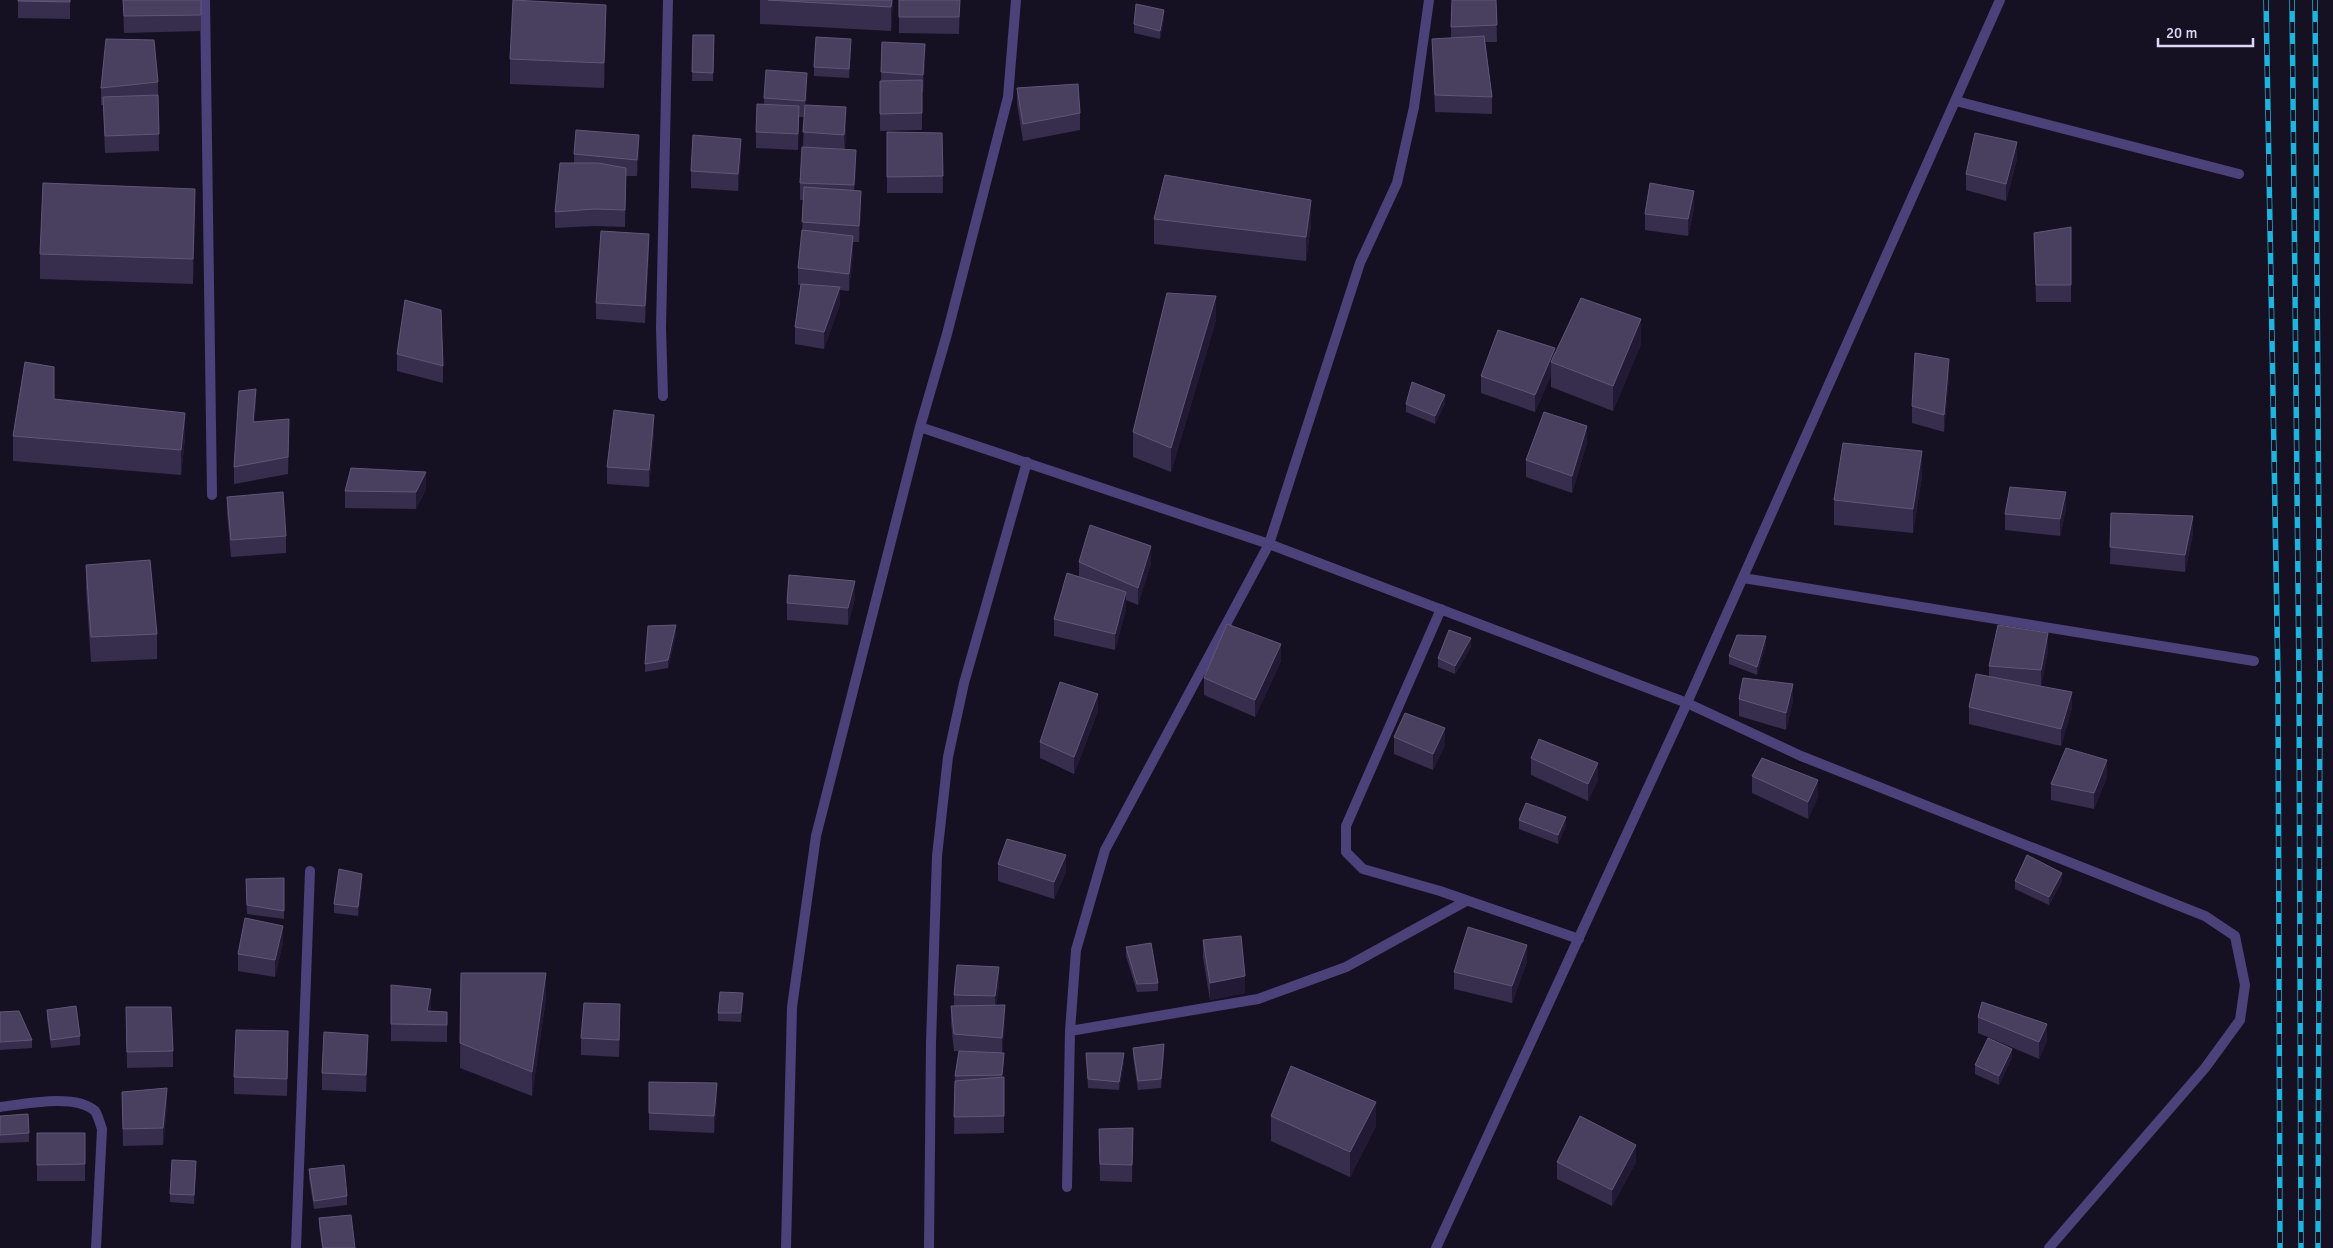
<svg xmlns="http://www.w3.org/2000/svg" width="2333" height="1248" font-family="Signika,sans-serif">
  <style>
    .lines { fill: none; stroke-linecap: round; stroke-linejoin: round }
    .street { stroke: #4b427a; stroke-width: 10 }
    .rail-casing { stroke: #1fb4de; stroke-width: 5.5 }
    .rail { stroke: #161122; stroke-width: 4; stroke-dasharray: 11; stroke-linecap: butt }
    .wall { fill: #372d4d }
    .shaded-wall { fill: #221a34 }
    .building { fill: #493f5f; stroke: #605778 }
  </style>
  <rect width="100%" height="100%" fill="#161122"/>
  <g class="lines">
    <path class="street" d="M205,0L212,495
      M1956,101L2239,174
      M663,396L661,328L668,0
      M920,427L1269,544L1687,703L1801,756L2205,916L2235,936L2245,985L2240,1020L2205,1068L2049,1248
      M1743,578L2254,661
      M1441,609L1346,826V852L1363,869L1440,891L1579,939
      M1070,1031L1258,999L1346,967L1466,901
      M0,1107C24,1104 76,1093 95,1111C98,1115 100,1124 102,1129L96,1248
      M1067,1187L1070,1031L1076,950L1105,850L1269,544L1360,263L1397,183L1414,107L1429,0
      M296,1248L310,871
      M786,1248L792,1007L816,836L920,427L947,334L1008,97L1016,0
      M929,1248L931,1043L937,856L948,757L964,683L1027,462
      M1436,1248L1687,703L2000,0"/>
    <defs>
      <path id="rail" d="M2266,0L2278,679L2280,1248
        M2292,0L2299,680L2301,1248
        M2315,0L2320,682L2318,1248"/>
    </defs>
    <use href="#rail" class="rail-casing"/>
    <use href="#rail" class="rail"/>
  </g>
  <path class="wall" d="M18,0H70V19L18,18Z
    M123,0H201V31L124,33Z
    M760,0H893L891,31L760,24Z
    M899,0H960L959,34L899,33Z
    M1496,0L1497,42H1485L1492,97V114L1435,112L1432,39L1451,38V27Z
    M1164,19L1160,39L1134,33V24Z
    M606,29L604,88L510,84V59Z
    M693,35H714L713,81H692Z
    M882,42L925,61L923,92H922V130L880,131V81H881Z
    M851,48L849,78L814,76V67Z
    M158,82L159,151L105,153L103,105H101V88Z
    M1017,88L1080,113V130L1023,141L1017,104Z
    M807,90L806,105L846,124L845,149L856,167L854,191L861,208L859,242H853V253L849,291L840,290V304L824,349L795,344V327L801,285H798V268L802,231L804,200H800V183L803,147L804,117H799L798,150L756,148V132L764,105V98Z
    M887,132L942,133L943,193H887Z
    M639,152L637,176H626L625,227L594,226L555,228V212L574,163V154Z
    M741,156L738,191L691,188V171Z
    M2017,159L2006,201L1966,190V174Z
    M1694,208L1688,236L1645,230V214Z
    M195,213L193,284L40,279V254Z
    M1154,219L1311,225L1306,261L1154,244Z
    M2071,227V302H2036L2034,233Z
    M649,251L645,323L596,319V303Z
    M1216,320L1171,472L1133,457V432Z
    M1641,344L1613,411L1551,387V375L1535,412L1481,393V376L1555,353Z
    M397,354L443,366V383L397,371Z
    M1949,376L1944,432L1912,423V406Z
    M54,399L185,438L181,475L13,461V436Z
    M1445,403L1435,424L1406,412V404Z
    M256,406L254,421L289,436L288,474L234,484V467Z
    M654,432L649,487L607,484V467Z
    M1587,443L1572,493L1526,477V460Z
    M1922,476L1913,533L1834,525V500Z
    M426,489L416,509L345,508V491Z
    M227,497L286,536V553L231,557L227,513Z
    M2066,509L2060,536L2005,530V514Z
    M2111,513L2193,533L2185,572L2110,564Z
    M1079,562L1151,563L1138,605L1126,600V609L1115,650L1054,636V619L1079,577Z
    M86,565L157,634V659L91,662L86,589Z
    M855,598L848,625L787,620V603Z
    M676,634L668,668L645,672V664Z
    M1766,644L1757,675L1729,664V656Z
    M1471,647L1455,674L1438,667V658Z
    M2048,650L2041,686L2072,708L2061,746L1969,724V707L1989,677V666Z
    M1281,661L1255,717L1204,695V678Z
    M1739,699L1793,701L1786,730L1739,716Z
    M1098,711L1074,774L1040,758V742Z
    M1394,737L1445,745L1433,770L1394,754Z
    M1531,758L1598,780L1588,801L1531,775Z
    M1752,776L1818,797L1808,819L1752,793Z
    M2107,777L2094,809L2051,800V784Z
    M1519,820L1566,825L1558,844L1519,829Z
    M998,864L1066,872L1054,899L998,881Z
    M284,878V919L247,914L246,887Z
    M2015,881H2062L2049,905L2015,889Z
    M362,883L358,916L334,913V904Z
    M1203,940L1245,993L1210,1000L1203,957Z
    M283,942L275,977L238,971V954Z
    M1126,947L1158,983V991L1137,992L1126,956Z
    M1527,962L1512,1003L1454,989V972Z
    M461,973L546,998L532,1096L460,1068Z
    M999,984L996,1005L1005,1021L1002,1053L1004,1061L1002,1077H1004V1133L954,1134L955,1076L959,1051H954L951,1023V1006H954V995Z
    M391,985L431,1005L430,1011L447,1012V1042L391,1041Z
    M743,1001L741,1022L718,1021V1013Z
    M126,1007L173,1051V1067L127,1068Z
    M47,1010L80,1036V1045L51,1048L47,1018Z
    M0,1012L32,1040V1048L0,1050Z
    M1978,1017L2047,1041L2039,1059L1978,1033Z
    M620,1021L619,1057L581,1055V1038Z
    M288,1048L287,1096L234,1094V1077Z
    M1133,1048L1164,1053L1161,1088L1138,1090L1133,1056Z
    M368,1051L366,1092L322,1090V1073Z
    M1086,1053L1124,1062L1119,1090L1088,1088Z
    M2012,1057L1999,1085L1975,1074V1065Z
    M122,1092L167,1105L163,1145L123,1146Z
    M717,1100L714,1133L649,1130V1113Z
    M0,1116L29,1133V1142L0,1143Z
    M1271,1116L1376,1126L1350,1177L1271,1141Z
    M1133,1128L1132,1182L1100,1181L1099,1129Z
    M37,1133H85V1181H37Z
    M1557,1162H1636L1612,1206L1557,1179Z
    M309,1169L347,1196V1205L314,1209L309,1178Z
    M196,1170L194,1204L170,1202V1194Z
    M319,1218L355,1248H322L319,1227Z"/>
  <path class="shaded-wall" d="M892,0H893L891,31V7Z
    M606,5V29L604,88V63Z
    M1164,10V19L1160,39V31Z
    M925,44V61L923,92V75Z
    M807,73V90L805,118V101Z
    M799,106V123L798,150V134Z
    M846,107V124L844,152V135Z
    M639,135V152L637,176V160Z
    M741,139V156L738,191V174Z
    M2017,142V159L2006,201V184Z
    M856,150V167L854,202V185Z
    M195,189V213L193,284V259Z
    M861,191V208L859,242V226Z
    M1694,191V208L1688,236V219Z
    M1311,200V225L1306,261V237Z
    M649,234V251L645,323V306Z
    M853,236V253L849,291V274Z
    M840,287V304L824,349V332Z
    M1216,296V320L1171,472V448Z
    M1641,319V344L1613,411V386Z
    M1555,348V364L1551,362V375L1535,412V395Z
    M1949,359V376L1944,432V415Z
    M256,389V406L253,438V422Z
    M1445,395V403L1435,424V416Z
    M185,413V438L181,475V450Z
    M654,415V432L649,487V470Z
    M1587,426V443L1572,493V476Z
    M1922,451V476L1913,533V509Z
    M426,472V489L416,509V492Z
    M2066,492V509L2060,536V519Z
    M2193,516V533L2185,572V555Z
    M1151,546V563L1138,605V588Z
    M855,581V598L848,625V608Z
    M1126,592V609L1115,650V634Z
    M676,625V634L668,668V660Z
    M2048,633V650L2041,687V670Z
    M1766,636V644L1757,675V667Z
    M1471,638V647L1455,674V666Z
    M1281,644V661L1255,717V700Z
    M1793,684V701L1786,730V713Z
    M2072,692V708L2061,746V729Z
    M1098,694V711L1074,774V757Z
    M1445,728V745L1433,770V754Z
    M2107,760V777L2094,809V793Z
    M1598,763V780L1588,801V784Z
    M1818,780V797L1808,819V802Z
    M1566,817V825L1558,844V835Z
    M1066,855V872L1054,899V882Z
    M2062,873V881L2049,905V897Z
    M362,874V883L358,916V907Z
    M283,926V942L275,977V960Z
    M1527,945V962L1512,1003V986Z
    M999,967V984L995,1012V996Z
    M546,973V998L532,1096V1072Z
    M1245,976V993L1210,1000V983Z
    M431,989V1005L428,1025L427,1011Z
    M743,993V1001L741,1022V1013Z
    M1005,1005V1021L1002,1055V1038Z
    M2047,1024V1041L2039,1059V1042Z
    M368,1035V1051L366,1092V1075Z
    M1164,1044V1053L1161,1088V1079Z
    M2012,1049V1057L1999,1085V1076Z
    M1124,1053V1062L1119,1090V1082Z
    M717,1083V1100L714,1133V1116Z
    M167,1088V1105L163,1145V1128Z
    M1376,1102V1126L1350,1177V1152Z
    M1636,1145V1162L1612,1206V1190Z"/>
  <path class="building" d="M18,0H70V2L18,1Z
    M123,0H201V15L124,16Z
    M513,0L606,5L604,63L510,59Z
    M768,0H892L891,7Z
    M899,0H960L959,17H899Z
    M1452,0H1496L1497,25L1451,27Z
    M1136,4L1164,10L1160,31L1134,24Z
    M693,35H714L713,73L692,72Z
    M1484,36L1492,97L1435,95L1432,39Z
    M816,37L851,39L849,69L814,67Z
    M106,39L154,40L158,82L101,88Z
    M882,42L925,44L923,75L881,72Z
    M766,70L807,73L805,101L764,98Z
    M922,80V113L880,114V81Z
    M1078,84L1080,113L1023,124L1017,88Z
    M158,95L159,134L105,136L103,97Z
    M757,104L799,106L798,134L756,132Z
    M805,105L846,107L844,135L803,132Z
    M576,130L639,135L637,160L574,154Z
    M887,132L942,133L943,176L887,177Z
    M1975,133L2017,142L2006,184L1966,174Z
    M693,135L741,139L738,174L691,171Z
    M802,147L856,150L854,185L800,183Z
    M560,163H598L626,168L625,210L594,209L555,212Z
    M1165,175L1311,200L1306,237L1154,219Z
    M43,183L195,189L193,259L40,254Z
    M1650,183L1694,191L1688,219L1645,214Z
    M804,187L861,191L859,226L802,222Z
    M2071,227V285H2036L2034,233Z
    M802,230L853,236L849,274L798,268Z
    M601,231L649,234L645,306L596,303Z
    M801,284L840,287L824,332L795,327Z
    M1167,293L1216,296L1171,448L1133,432Z
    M1581,298L1641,319L1613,386L1551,362Z
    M405,300L441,310L443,366L397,354Z
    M1498,330L1555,348L1535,395L1481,376Z
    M1915,353L1949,359L1944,415L1912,406Z
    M25,362L54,367V399L185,413L181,450L13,436Z
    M1412,382L1445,395L1435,416L1406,404Z
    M256,389L253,422L289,419L288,457L234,467L239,391Z
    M614,410L654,415L649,470L607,467Z
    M1544,412L1587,426L1572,476L1526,460Z
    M1843,443L1922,451L1913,509L1834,500Z
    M351,468L426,472L416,492L345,491Z
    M2010,487L2066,492L2060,519L2005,514Z
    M283,492L286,536L231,540L227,497Z
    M2111,513L2193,516L2185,555L2110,547Z
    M1090,525L1151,546L1138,588L1079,562Z
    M150,560L157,634L91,637L86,565Z
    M1067,573L1126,592L1115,634L1054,619Z
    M789,575L855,581L848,608L787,603Z
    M1227,624L1281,644L1255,700L1204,678Z
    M676,625L668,660L645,664L648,626Z
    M1998,625L2048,633L2041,670L1989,666Z
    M1449,630L1471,638L1455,666L1438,658Z
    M1737,635L1766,636L1757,667L1729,656Z
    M1976,674L2072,692L2061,729L1969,707Z
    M1743,678L1793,684L1786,713L1739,699Z
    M1060,682L1098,694L1074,757L1040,742Z
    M1405,713L1445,728L1433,754L1394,737Z
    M1539,739L1598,763L1588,784L1531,758Z
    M2066,748L2107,760L2094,793L2051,784Z
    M1762,758L1818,780L1808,802L1752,776Z
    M1526,803L1566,817L1558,835L1519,820Z
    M1007,839L1066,855L1054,882L998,864Z
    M2027,855L2062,873L2049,897L2015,881Z
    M339,869L362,874L358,907L334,904Z
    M284,878V911L247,905L246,879Z
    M245,918L283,926L275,960L238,954Z
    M1468,927L1527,945L1512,986L1454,972Z
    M1241,936L1245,976L1210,983L1203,940Z
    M1151,943L1158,983L1137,984L1126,947Z
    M957,965L999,967L995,996L954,995Z
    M461,973H546L532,1072L460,1043Z
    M391,985L431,989L427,1011L447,1012V1025L391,1024Z
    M720,992L743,993L741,1013H718Z
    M1982,1002L2047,1024L2039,1042L1978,1017Z
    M584,1003L620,1004L619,1040L581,1038Z
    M1005,1005L1002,1038L954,1034L951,1006Z
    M76,1006L80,1036L51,1040L47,1010Z
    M126,1007H171L173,1051L127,1052Z
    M19,1011L32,1040L0,1042V1012Z
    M236,1030L288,1031L287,1079L234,1077Z
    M324,1032L368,1035L366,1075L322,1073Z
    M1988,1038L2012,1049L1999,1076L1975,1065Z
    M1164,1044L1161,1079L1138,1081L1133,1048Z
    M959,1051L1004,1053L1002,1075L955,1076Z
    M1086,1053H1124L1119,1082L1088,1079Z
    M1291,1066L1376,1102L1350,1152L1271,1116Z
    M1004,1077V1116L954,1117L955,1081Z
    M649,1082L717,1083L714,1116L649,1113Z
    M167,1088L163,1128L123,1129L122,1092Z
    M28,1114L29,1133L0,1135V1116Z
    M1580,1116L1636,1145L1612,1190L1557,1162Z
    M1133,1128L1132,1165L1100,1164L1099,1129Z
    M37,1133H85V1164L37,1165Z
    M172,1160L196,1161L194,1195L170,1194Z
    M344,1165L347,1196L314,1201L309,1169Z
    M351,1215L355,1248H323L319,1218Z"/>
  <path d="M2158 38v8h95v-8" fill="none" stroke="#dfd7f9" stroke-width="2.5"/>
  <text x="2166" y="38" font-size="15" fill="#dfd7f9" stroke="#161122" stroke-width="4" paint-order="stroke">20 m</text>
</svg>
